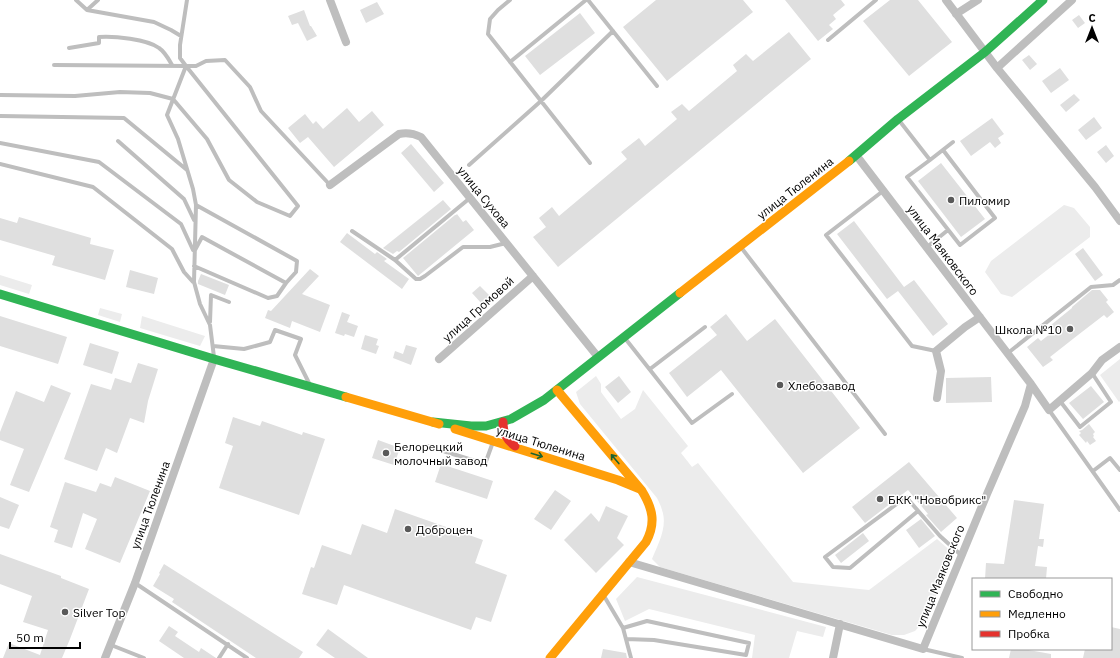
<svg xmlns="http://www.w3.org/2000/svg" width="1120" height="658" font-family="'IBM Plex Sans',sans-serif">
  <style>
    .green { fill: #ececec }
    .building { fill: #dfdfdf }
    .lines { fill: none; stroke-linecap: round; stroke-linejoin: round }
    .lane { stroke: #bebebe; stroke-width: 4 }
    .street { stroke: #bebebe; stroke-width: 8 }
    .fast { stroke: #30b455; stroke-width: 9 }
    .slow { stroke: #ff9f0a; stroke-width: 9 }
    .jam { stroke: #e5322d; stroke-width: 9 }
    .oneway { stroke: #1a632f }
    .poi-dot { fill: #595959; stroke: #fff; stroke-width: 1.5 }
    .labels { text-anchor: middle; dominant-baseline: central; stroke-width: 3; stroke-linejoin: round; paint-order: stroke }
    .street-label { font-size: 12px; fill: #000; stroke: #fff }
    .poi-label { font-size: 12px; fill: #000; stroke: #fff; text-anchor: start }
  </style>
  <rect width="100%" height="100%" fill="#fff"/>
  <path class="green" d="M1064,205L1074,208L1090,227V237L1012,297L1001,294L985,272L991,261Z
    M0,275L32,285L29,294L0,285Z
    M100,308L122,314L120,322L98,315Z
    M142,316L205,336L200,346L140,328Z
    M1120,359V401L1119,402L1100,375Z
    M596,376L601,384V392L621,419L635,409L643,390L688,446L681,453L692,467L698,463L793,582L869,590L937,539L954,554L926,619L915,631L904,635H892L660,567L652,559C658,544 668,527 662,510C661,506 659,502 657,498L580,404L576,392Z
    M637,577L826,627L823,637L797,631L789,658H752L755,635L649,609L625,621L616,599Z"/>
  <path class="building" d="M656,0H743L753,12L667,81L623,27Z
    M785,0H841L845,5L833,15L836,19L829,25L833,29L818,41Z
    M890,0H918L952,42L909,76L863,21Z
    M377,2L384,14L366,23L360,10Z
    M304,10L310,26H311L317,36L307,41L298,23L292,25L288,16Z
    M580,13L595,33L540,75L525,56Z
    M1079,15L1085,23L1078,28L1072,20Z
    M789,32L811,59L558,267L533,237L546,227L539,218L552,207L559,216L627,159L621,152L639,138L645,146L677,119L671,112L682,104L689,111L737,71L733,65L746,54L753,61Z
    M1029,55L1037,64L1030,70L1022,60Z
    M1060,68L1069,80L1051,93L1042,81Z
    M1074,94L1080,100L1066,112L1060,105Z
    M347,108L359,122L372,111L384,125L334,167L308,137L300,143L288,128L305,114L313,124L316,121L323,129Z
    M1094,117L1102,128L1086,140L1078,130Z
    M992,118L1004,134L998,138L1001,143L995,148L990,142L971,156L960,141Z
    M411,144L444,183L434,192L407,160L401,153Z
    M1106,145L1114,156L1106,163L1097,152Z
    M941,163L985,219L961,237L918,181Z
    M443,200L451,209L399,252L397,251L393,254L383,248Z
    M457,214L463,222L466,220L474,230L418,276L403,258L455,215H456Z
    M19,217L91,238L90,244L114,250L105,280L52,265L55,256L0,240V218L17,223Z
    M854,221L904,287L914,280L948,324L933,336L898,291L887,299L837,234Z
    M347,233L375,254L377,252L387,259L384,261L409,279L402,289L340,242Z
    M1083,248L1103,275L1095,281L1075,254Z
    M310,269L319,276L302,294L330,305L320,332L292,321L290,328L265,318L268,310L271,311Z
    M130,270L158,278L154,294L126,287Z
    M201,274L229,285L225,295L198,284V281Z
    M480,286L490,296L482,304L472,293Z
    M1092,290H1100L1108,300L1106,302L1114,312L1107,318L1104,315L1078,335L1050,357L1053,360L1043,367L1027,347L1038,338L1041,341L1055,330L1051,325L1072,308V307Z
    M342,312L350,315L347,322L358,326L354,337L345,334L344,336L335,333Z
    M726,314L747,341L775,319L860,428L803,473L721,370L687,397L669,373L717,335L710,327Z
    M0,316L67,337L58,364L0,346Z
    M365,335L378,339L376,345L379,346L376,354L361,349Z
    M90,343L119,352L112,374L83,365Z
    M406,345L417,348L411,365L393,358L395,351L403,354Z
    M138,363L158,369L148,401L144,423L130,418L117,453L106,448L97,471L64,459L91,384L111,390L115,378L131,383Z
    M619,376L631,392L618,403L605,387Z
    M991,377L992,402L946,403V378Z
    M51,385L71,393L29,492L10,485L24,449L0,440V432L16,391L44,402Z
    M1091,386L1104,402L1083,419L1069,403Z
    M233,417L260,426L262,421L302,435L303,432L325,439L299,515L219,488L233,446L225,443Z
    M1089,424L1095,432L1093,434L1094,436L1093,437L1096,441L1090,445L1087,441L1086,443L1079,435L1081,433L1079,431L1082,430Z
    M378,440L400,448L394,465L372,458Z
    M909,462L957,518L941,532L926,515L928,514L908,490L865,523L852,507Z
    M441,464L493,481L487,499L435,482Z
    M115,477L150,491L120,563L85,549L97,519L83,513L72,548L54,542L58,530L50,527L65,482L96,492L100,483L111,487Z
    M555,490L571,501L551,530L534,519Z
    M0,497L19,505L9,529L0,526Z
    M1014,500L1044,504L1039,539H1044L1043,547L1038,546L1035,566L1047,567L1046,579H985L986,563L1004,564Z
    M606,506L628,516L617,538L624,545L596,573L564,540L591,513L599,522Z
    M395,509L483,540L475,563L507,575L491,622L476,617L471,630L344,585L337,605L302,594L311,567L314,568L322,545L351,555L362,524L387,533Z
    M921,519L935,536L919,548L906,530Z
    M863,533L869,541L841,563L835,555Z
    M0,554L61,576V578L89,589L70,639L62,658H3L9,643L40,655L48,630L23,622L32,596L0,584Z
    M164,564L303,652L299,658H256L172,602L174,599L153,586L160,574L159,573Z
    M169,626L178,632L175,636L199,652L201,648L216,658H184L159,641Z
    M1111,627L1120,629V658H1083L1085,649H1111Z
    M328,629L368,658H335L316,645Z
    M603,649L626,653L627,658H601Z
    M1011,649H1023L1051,654V658H1009Z"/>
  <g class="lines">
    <path class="lane" d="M76,0L87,10L154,22L171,30L181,36
      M187,0L180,45V58L186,66H196L206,61L225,60L250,87L261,111L330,185
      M510,0L498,10L490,19L488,34L590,163
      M588,0L657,86
      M87,10L98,0
      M828,40L876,0
      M69,48L99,43V37C114,36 147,39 159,48C165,52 168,58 172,65
      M510,62L586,0
      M54,65L186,66
      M186,66L167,115L178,139L193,189L196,205L194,282L200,304L210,325L214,357
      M0,95L75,96L120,92L150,93L173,99L207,139L229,180L257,202L290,216L298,206L186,66
      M0,116L124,118L187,170
      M898,119L930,160L953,142
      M118,141L184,199L194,220
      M0,143L99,162L181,224L193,250
      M930,160L907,177L960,245L995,218L943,150
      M0,164L93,187L172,249L184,272L193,282
      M469,165L541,101L613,31
      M883,191L826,235L912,346L936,351
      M352,231L395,260L416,279H420L425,276L463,247H490L506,243
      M740,246L885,434
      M927,247L948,230
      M195,250L202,237L286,283L296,272L297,261L196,205
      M395,260L470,198
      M194,266L268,298L277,296L286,283
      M210,322L211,295L229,302
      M624,337L692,423L732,394
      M213,346L244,349L270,342L275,330L301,339L295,355L310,385
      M1008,353L1091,287L1113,285L1120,280
      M650,369L705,327
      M1060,401L1080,427L1111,402L1092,373
      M1049,410L1120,510
      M427,446L485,464L493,442
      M1093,471L1110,458L1120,470
      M918,511L850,568L833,567L825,557L906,497L940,536L961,555
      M135,583L247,658
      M604,596L623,628L631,658
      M623,628L647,621L749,643L746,655L654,640L626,639
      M111,645L144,658
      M923,649L962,658
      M219,658L228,644"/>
    <path class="street" d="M330,0L346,42
      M946,0L997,68L1095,187L1120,221
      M956,14L978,0
      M997,68L1072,0
      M330,185L399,134C407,132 413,133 421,137L598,357
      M439,359L533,276
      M1031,384L1049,410L1092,373L1102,360L1120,347
      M937,398L941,371L936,351L965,327L980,317
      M629,562L923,649L987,494L1025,406L1031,384L856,155
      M105,658L135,583L214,359
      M833,658L840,624"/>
    <path class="fast" d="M849,161L898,119L985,52L1043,0
      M0,294L214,359L346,397
      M433,422L471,426H486L511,419L544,400L680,293"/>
    <path class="slow" d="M680,293L849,161
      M346,397L439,424
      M455,429L618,480L640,489
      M550,658L646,542C656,523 653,509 642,491L557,390"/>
    <path class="jam" d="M503,422C503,433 506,439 515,446"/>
  </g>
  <defs><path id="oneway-shaft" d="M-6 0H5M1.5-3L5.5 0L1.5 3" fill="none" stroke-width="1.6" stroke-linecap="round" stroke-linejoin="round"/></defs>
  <g class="oneway">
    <use href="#oneway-shaft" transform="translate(537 455) rotate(17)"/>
    <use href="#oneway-shaft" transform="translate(615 459) rotate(-130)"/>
  </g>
  <g class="poi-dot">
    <circle cx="951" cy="200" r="4"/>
    <circle cx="1070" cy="329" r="4"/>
    <circle cx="780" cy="385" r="4"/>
    <circle cx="386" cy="453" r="4"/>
    <circle cx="880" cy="499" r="4"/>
    <circle cx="408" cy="529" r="4"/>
    <circle cx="65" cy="612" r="4"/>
  </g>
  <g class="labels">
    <g class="street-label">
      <text transform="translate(795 188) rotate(-38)">улица Тюленина</text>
      <text transform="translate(484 197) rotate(51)">улица Сухова</text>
      <text transform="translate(943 250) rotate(53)">улица Маяковского</text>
      <text transform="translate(478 309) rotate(-42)">улица Громовой</text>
      <text transform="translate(541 443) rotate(17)">улица Тюленина</text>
      <text transform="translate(150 505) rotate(-70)">улица Тюленина</text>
      <text transform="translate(940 576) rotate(-68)">улица Маяковского</text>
    </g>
    <g class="poi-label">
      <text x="959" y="200">Пиломир</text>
      <text x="1062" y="329" text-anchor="end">Школа №10</text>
      <text x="788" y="385">Хлебозавод</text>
      <text x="394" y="446">Белорецкий<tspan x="394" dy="14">молочный завод</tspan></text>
      <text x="888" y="499">БКК "Новобрикс"</text>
      <text x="416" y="529">Доброцен</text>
      <text x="73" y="612">Silver Top</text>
    </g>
  </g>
  <rect x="972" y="578" width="140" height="72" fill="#ffffff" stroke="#999999"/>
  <rect x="980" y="591" width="20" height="6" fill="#30b455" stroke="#999999"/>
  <text x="1008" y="598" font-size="12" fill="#000000">Свободно</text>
  <rect x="980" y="611" width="20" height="6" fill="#ff9f0a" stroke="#999999"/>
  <text x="1008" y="618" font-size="12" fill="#000000">Медленно</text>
  <rect x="980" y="631" width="20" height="6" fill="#e5322d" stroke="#999999"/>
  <text x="1008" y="638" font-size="12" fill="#000000">Пробка</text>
  <g transform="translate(1092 28)" stroke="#ffffff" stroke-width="3" paint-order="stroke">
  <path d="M0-3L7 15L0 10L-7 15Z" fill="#000000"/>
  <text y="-6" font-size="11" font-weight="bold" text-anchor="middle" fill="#000000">С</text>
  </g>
  <path d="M10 642v6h70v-6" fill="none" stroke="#000000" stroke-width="2"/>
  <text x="16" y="642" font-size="12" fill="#000000" stroke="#ffffff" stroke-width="3" paint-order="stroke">50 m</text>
</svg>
